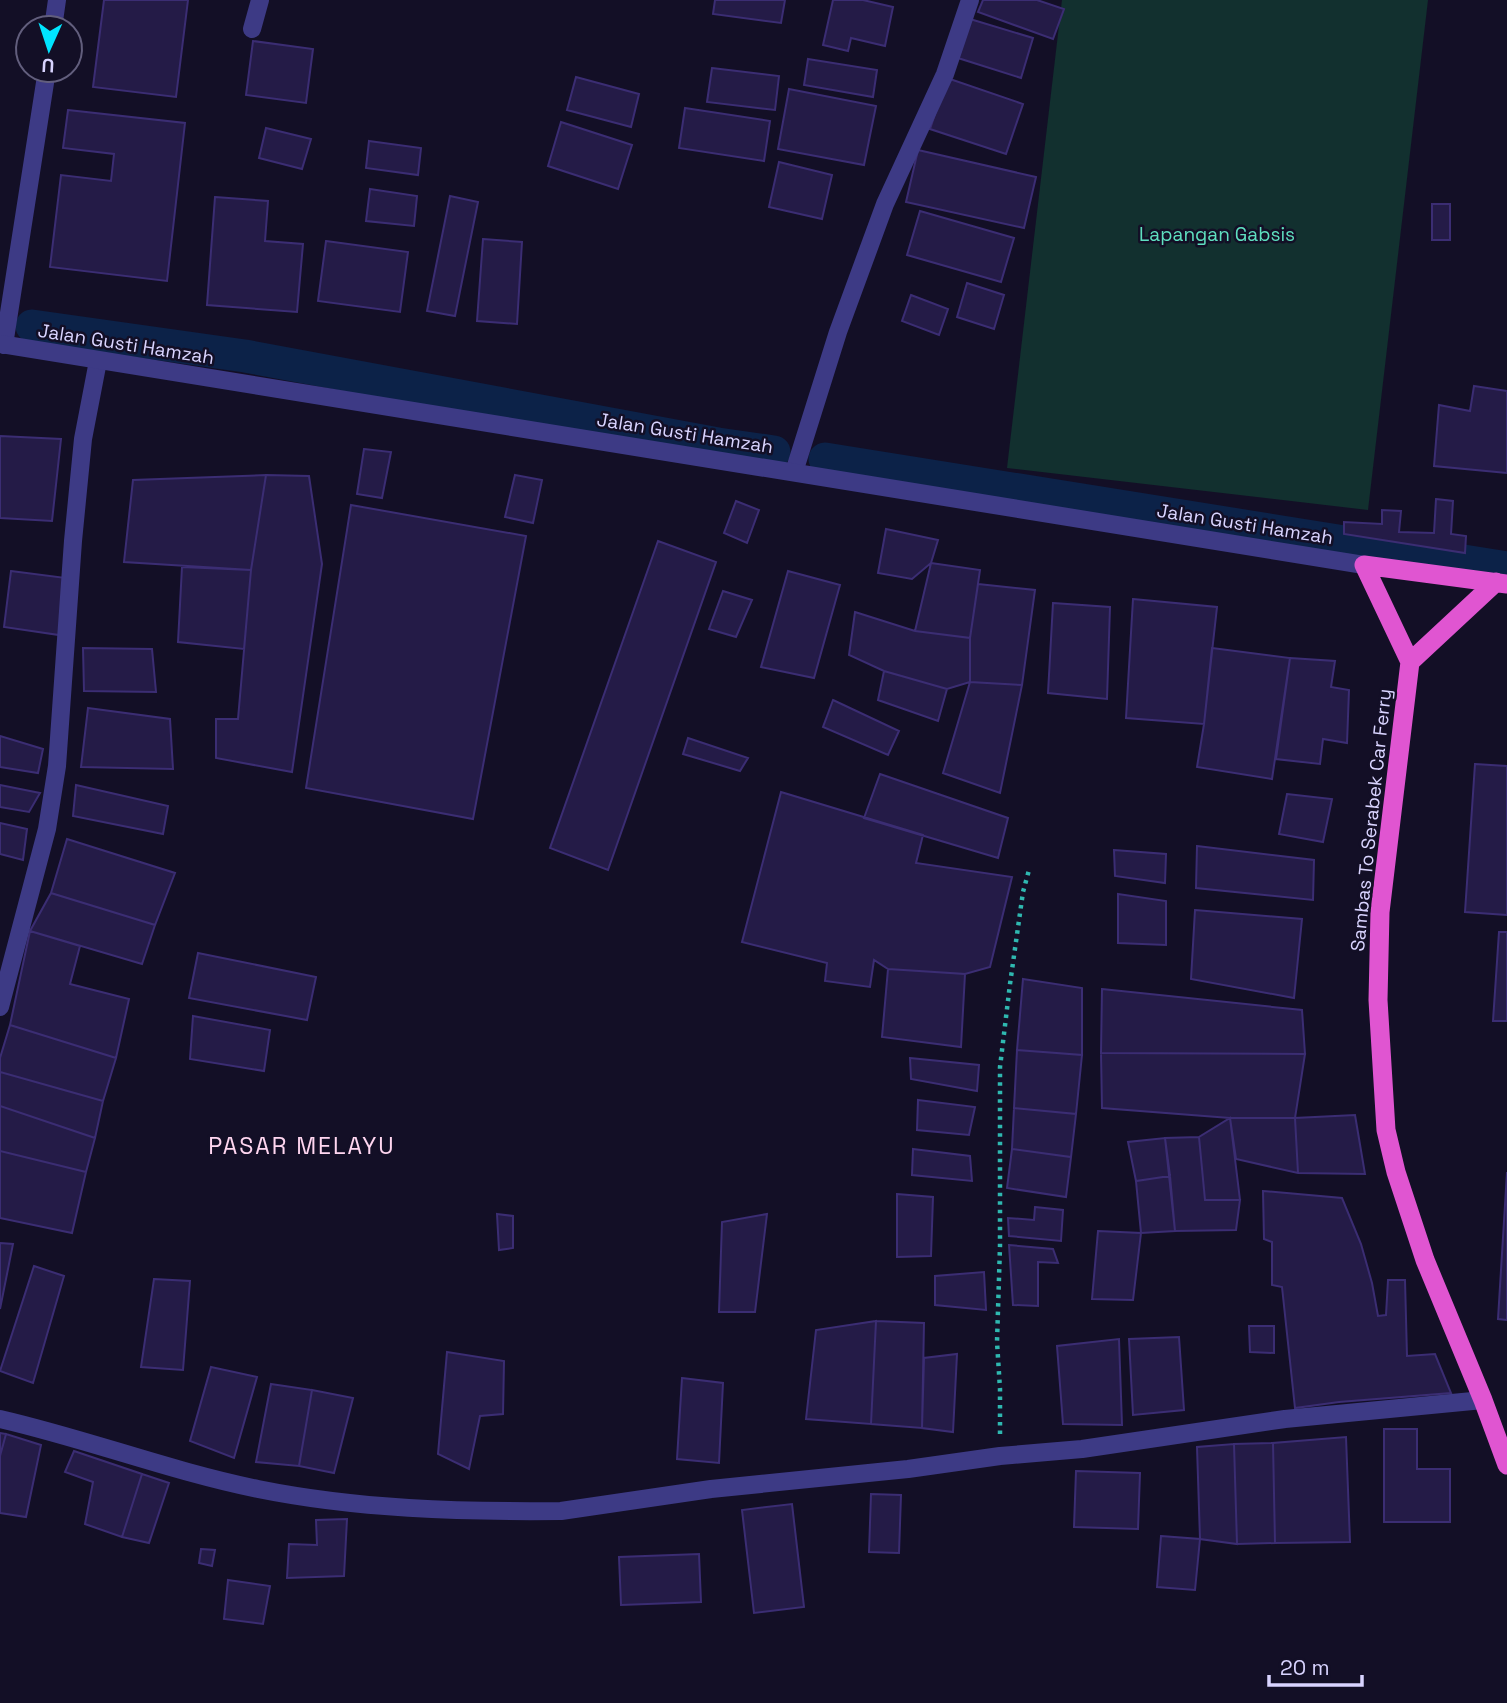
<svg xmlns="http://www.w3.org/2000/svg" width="1507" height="1703" font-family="'Space Grotesk',sans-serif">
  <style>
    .green { fill: #12302f }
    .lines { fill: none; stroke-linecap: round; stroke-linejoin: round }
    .canal { stroke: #0c2248; stroke-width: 33 }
    .building { fill: #241b47; stroke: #3b2d73; stroke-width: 2 }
    .path { stroke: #2fb8b0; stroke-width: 4.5; stroke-dasharray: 3.5 5; stroke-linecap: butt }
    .minor { stroke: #3d3a85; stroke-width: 18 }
    .tertiary { stroke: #3d3a85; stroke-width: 18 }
    .trunk { stroke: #e055d1; stroke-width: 19 }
    .labels { text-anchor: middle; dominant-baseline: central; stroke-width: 5; stroke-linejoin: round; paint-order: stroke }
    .park-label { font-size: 19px; fill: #5fe0c0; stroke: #130f26 }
    .street-label { font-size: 19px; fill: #d9d4ff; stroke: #130f26 }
    .quarter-label { font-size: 23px; letter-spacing: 2px; fill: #ffd6f0; stroke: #130f26 }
  </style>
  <rect width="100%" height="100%" fill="#130f26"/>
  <path class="green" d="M1062,0H1428L1368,510L1007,468Z"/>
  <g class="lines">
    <path class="canal" d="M32,326L245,356L718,444L774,452
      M825,459L1507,568"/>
  </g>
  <path class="building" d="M104,0H188L176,97L93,87Z
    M715,0H785L781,23L713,14Z
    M833,0H863L893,7L885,46L851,38L848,51L823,45Z
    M983,0H1037L1064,9L1053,39L978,12Z
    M970,19L1033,38L1021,78L958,58Z
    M253,41L313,49L306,103L246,95Z
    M808,59L877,70L873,97L804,85Z
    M712,68L779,76L775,110L707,102Z
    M576,77L639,94L631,127L567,110Z
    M947,78L1023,104L1006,154L930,129Z
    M789,89L876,106L864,165L778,149Z
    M685,108L770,121L764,161L679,148Z
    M68,110L185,123L167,281L50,267L61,175L111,181L114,154L63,148Z
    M561,122L632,145L618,189L548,166Z
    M266,128L311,139L302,169L259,158Z
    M369,141L421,148L418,175L366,168Z
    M918,150L1036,177L1024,228L906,202Z
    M779,162L832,175L822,219L769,207Z
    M370,189L417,196L414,226L366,221Z
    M450,196L478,202L455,316L427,311Z
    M215,197L268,201L265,241L303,244L297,312L207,305Z
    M1432,204H1450V240H1432Z
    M920,211L1014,238L1001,282L907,255Z
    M483,239L522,242L517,324L477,321Z
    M326,241L408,252L400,312L318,301Z
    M967,283L1004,295L994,329L957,317Z
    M911,295L948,309L939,335L902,321Z
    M1474,386L1507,391V473L1434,466L1439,405L1470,411Z
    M0,436L61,439L52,521L0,518Z
    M364,449L391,452L382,498L357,494Z
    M266,475L251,570L124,562L133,480Z
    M266,475L309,476L322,564L292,772L216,758V719H238L251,570Z
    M515,475L542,480L533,523L505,517Z
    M1436,499L1453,501L1451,534L1466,536L1465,553L1344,534V522L1382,524V510L1401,511L1399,532L1434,533Z
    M736,501L759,510L747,543L724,533Z
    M351,505L526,536L473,819L306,788Z
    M886,529L938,540L931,563L912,579L878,573Z
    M658,541L716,562L608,870L550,848Z
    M931,563L980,570L970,638L915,631Z
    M182,567L251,570L244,649L178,642Z
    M11,571L66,578L59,635L4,627Z
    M788,571L840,585L814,678L761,667Z
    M978,584L1035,590L1022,685L970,682V638Z
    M723,591L752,600L736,637L709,629Z
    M1133,599L1217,607L1204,724L1126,718Z
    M1053,603L1110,607L1107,699L1048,693Z
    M855,612L915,631L970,638V682L947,689L884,671L849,655Z
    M83,648L152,649L156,692L84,691Z
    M1212,648L1290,658L1272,779L1197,767L1204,724Z
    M1290,658L1335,661L1331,687L1349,690L1347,743L1323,739L1320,764L1276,759Z
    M884,671L947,689L938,721L878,700Z
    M970,682L1022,685L1000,793L943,773Z
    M833,700L899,731L888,755L823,727Z
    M88,708L170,719L173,769L81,767Z
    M0,736L43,749L38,773L0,767Z
    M688,738L748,758L740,771L683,754Z
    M1475,764L1507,766V915L1465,912Z
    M880,774L1008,818L998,858L864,818Z
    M0,785L40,793L29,812L0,807Z
    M76,785L168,806L163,834L73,816Z
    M781,792L923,835L916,863L1012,877L990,967L965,974L888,969L874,960L870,987L825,981L827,963L742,942Z
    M1287,794L1332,799L1323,842L1279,834Z
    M0,823L27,829L23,860L0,854Z
    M67,839L175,873L155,925L51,893Z
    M1197,846L1314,860L1313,900L1196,888Z
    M1114,850L1166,854L1165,883L1115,876Z
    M51,893L155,925L142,964L30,931Z
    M1118,894L1166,901V945L1118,943Z
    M1195,910L1302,919L1294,998L1191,979Z
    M30,931L80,946L70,984L129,999L116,1058L10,1025Z
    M1499,932H1507V1021H1493Z
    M198,953L316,977L307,1020L189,998Z
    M888,969L965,974L961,1047L882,1037Z
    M1023,979L1082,988V1055L1017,1050Z
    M1102,989L1302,1010L1305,1054L1101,1053Z
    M193,1016L270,1030L264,1071L190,1059Z
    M10,1025L116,1058L103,1101L0,1072V1058Z
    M1017,1050L1082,1055L1076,1114L1014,1108Z
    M1101,1053L1305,1054L1295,1118H1230L1102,1108Z
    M910,1058L979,1065L977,1091L911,1079Z
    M0,1072L103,1101L95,1138L0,1106Z
    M918,1100L975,1107L969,1135L917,1130Z
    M0,1106L95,1138L86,1172L0,1151Z
    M1014,1108L1076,1114L1071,1157L1012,1149Z
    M1355,1115L1365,1174L1298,1173L1295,1118Z
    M1230,1118L1240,1200H1205L1199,1137Z
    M1230,1118H1295L1298,1173L1236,1159Z
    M1199,1137L1205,1200H1240L1236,1230L1175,1231L1165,1138Z
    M1165,1138L1170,1176L1136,1181L1128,1142Z
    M913,1149L970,1156L972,1181L912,1175Z
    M1012,1149L1071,1157L1066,1197L1007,1188Z
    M0,1151L86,1172L72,1233L0,1218Z
    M1507,1172V1320L1498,1319Z
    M1170,1176L1175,1231L1141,1233L1136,1181Z
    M1263,1191L1342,1198L1361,1244L1372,1283L1378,1316L1386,1315L1388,1280H1405L1407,1356L1435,1354L1451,1393L1339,1402L1295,1408L1282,1287L1272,1285V1242L1264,1239Z
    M897,1194L933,1197L931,1256L897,1257Z
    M1035,1207L1063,1210L1061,1241L1009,1236L1008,1218L1034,1220Z
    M497,1214L513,1216V1248L499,1250Z
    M767,1214L755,1312H719L722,1222Z
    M1098,1231L1141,1233L1133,1300L1092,1299Z
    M0,1243L13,1244L0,1309Z
    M1009,1245L1053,1249L1058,1263L1038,1262V1306L1013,1305Z
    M34,1266L64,1276L33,1383L0,1371Z
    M984,1272L986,1310L935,1305V1276Z
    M154,1279L190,1281L183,1370L141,1367Z
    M876,1321L871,1424L806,1419L816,1330Z
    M876,1321L924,1323L922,1428L871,1424Z
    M1249,1326H1274V1353L1250,1352Z
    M1179,1337L1184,1410L1133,1415L1129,1339Z
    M1119,1339L1122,1425L1063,1424L1057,1346Z
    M447,1352L504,1361L503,1414L480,1416L469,1469L438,1454Z
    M957,1354L953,1432L922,1428L924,1358Z
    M211,1367L257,1377L234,1458L190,1441Z
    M682,1378L723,1383L719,1463L677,1459Z
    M271,1384L312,1390L299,1466L256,1462Z
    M312,1390L353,1398L334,1473L299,1466Z
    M1384,1429H1417V1469H1450V1522H1384Z
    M0,1433L6,1434L0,1456Z
    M6,1434L41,1445L26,1517L0,1513V1456Z
    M1346,1437L1350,1542L1275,1543L1273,1443Z
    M1273,1443L1275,1543L1237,1544L1234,1444Z
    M1234,1444L1237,1544L1200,1539L1197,1447Z
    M74,1451L142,1474L122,1537L85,1524L93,1482L65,1472Z
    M1076,1471L1140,1473L1138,1529L1074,1527Z
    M142,1474L169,1483L149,1543L122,1537Z
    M871,1494L901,1495L899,1553L869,1552Z
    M792,1504L804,1607L754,1613L742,1510Z
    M347,1519L344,1576L287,1578L289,1544L317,1545L316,1520Z
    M1161,1536L1200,1539L1195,1590L1157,1587Z
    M201,1549L215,1550L212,1566L199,1563Z
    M699,1554L701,1602L621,1605L619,1557Z
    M228,1580L270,1586L263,1624L224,1619Z"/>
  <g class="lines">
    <path class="path" d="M1000,1434V1389L997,1342L1000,1246V1067L1010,984L1023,892L1029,870"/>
    <path class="minor" d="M53,28L57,0
      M252,29L260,0
      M4,345L47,70
      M794,472L838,332L885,204L945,74L970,0
      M0,1007L47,829L57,766L73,541L83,439L98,361
      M0,1419C87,1439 170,1471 258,1489C357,1509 460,1512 561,1511L711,1489L908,1469L1000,1456L1082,1449L1285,1419L1483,1400"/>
    <path class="tertiary" d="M0,344L1364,565"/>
    <path class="trunk" d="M1364,565L1410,662L1380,912L1378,1000L1386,1130L1396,1172L1425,1260L1483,1400L1507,1465
      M1364,565L1507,584
      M1410,662L1496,582"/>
  </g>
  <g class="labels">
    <g class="park-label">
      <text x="1217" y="234">Lapangan Gabsis</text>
    </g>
    <g class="street-label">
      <text transform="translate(126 344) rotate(9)">Jalan Gusti Hamzah</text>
      <text transform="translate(685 433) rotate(9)">Jalan Gusti Hamzah</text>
      <text transform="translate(1245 524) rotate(9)">Jalan Gusti Hamzah</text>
      <text transform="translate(1371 820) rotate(-84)">Sambas To Serabek Car Ferry</text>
    </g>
    <g class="quarter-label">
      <text x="302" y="1146">PASAR MELAYU</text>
    </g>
  </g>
  <g transform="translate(49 49) rotate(183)"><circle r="33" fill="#130f26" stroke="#625e7d" stroke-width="2"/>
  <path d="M0-5L12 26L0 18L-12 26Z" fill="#00e5ff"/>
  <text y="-10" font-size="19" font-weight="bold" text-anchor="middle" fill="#d9d4ff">U</text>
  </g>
  <path d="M1269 1675v10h93v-10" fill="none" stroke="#d9d4ff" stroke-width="3.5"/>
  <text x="1280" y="1675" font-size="21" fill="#d9d4ff" stroke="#130f26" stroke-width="5" paint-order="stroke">20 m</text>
</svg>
